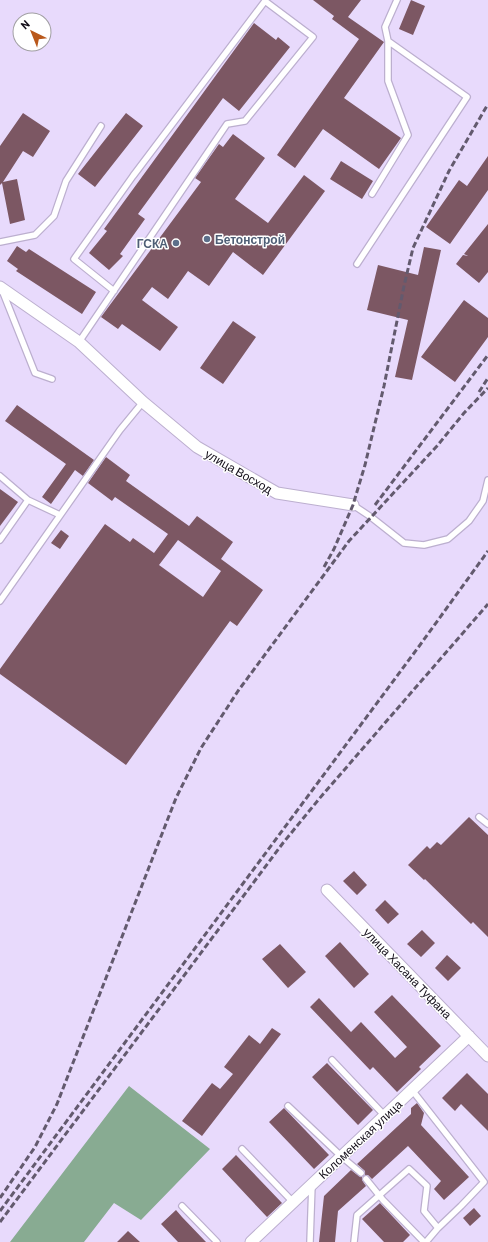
<svg xmlns="http://www.w3.org/2000/svg" width="488" height="1242" font-family="Barlow,sans-serif">
  <style>
    .forest { fill: #88ab92 }
    .building { fill: #7c5763; fill-rule: evenodd }
    .lines { fill: none; stroke-linecap: round; stroke-linejoin: round }
    .service-casing { stroke: #bcafcf; stroke-width: 8 }
    .minor-casing { stroke: #bcafcf; stroke-width: 13 }
    .service { stroke: #fff; stroke-width: 5.5 }
    .minor { stroke: #fff; stroke-width: 11 }
    .rail { stroke: #635a6e; stroke-width: 3; stroke-dasharray: 6 3; stroke-linecap: butt }
    .service-dot { fill: #5c6f8a; stroke: #fff; stroke-width: 1.5 }
    .labels { text-anchor: middle; dominant-baseline: central; stroke-width: 3; stroke-linejoin: round; paint-order: stroke }
    .service-label { font-size: 12px; font-weight: bold; fill: #4e5e75; stroke: #fff; text-anchor: start }
    .street-label { font-size: 12px; fill: #130e19; stroke: #fff }
  </style>
  <rect width="100%" height="100%" fill="#e8dafc"/>
  <path class="forest" d="M129,1086L210,1149L141,1220L114,1203L84,1242H10Z"/>
  <path class="building" d="M313,0H361L348,17L384,42L344,98L401,138L379,169L323,129L295,168L277,155L359,39L332,19L334,16Z
    M411,0L425,6L413,35L399,29Z
    M254,23L276,40L278,37L290,47L239,111L223,98L138,214L145,219L120,254L123,256L109,270L89,253L107,231L104,229Z
    M23,113L50,131L33,157L23,151L3,182L17,179L25,220L10,224L2,183L0,185V146Z
    M126,113L143,126L95,187L78,174Z
    M233,134L265,158L235,199L268,223L304,175L325,191L263,275L233,252L209,286L188,271L168,299L152,287L142,300L178,327L160,351L122,324L118,329L101,317L201,182L195,178L219,144L223,147Z
    M488,156V190L450,244L426,227L459,180L467,186Z
    M341,161L373,181L362,199L330,179Z
    M488,224V272L479,283L456,264L463,255L468,256L464,254Z
    M17,246L26,252L29,249L96,292L82,314L16,271L18,269L7,261Z
    M424,247L441,250L412,380L395,377L408,320L367,310L378,265L418,275Z
    M464,300L488,318V337L455,382L421,357Z
    M233,321L256,337L223,384L200,368Z
    M17,405L94,460L83,476L75,470L51,504L42,497L66,464L5,421Z
    M106,457L130,475L126,481L189,526L197,516L233,542L221,559L263,590L237,626L230,621L126,765L0,674V669L105,524L130,542L133,538L154,553L168,534L115,497L112,501L88,483ZM178,540L221,571L203,597L159,565Z
    M0,489L18,502L0,526Z
    M61,530L69,536L60,549L51,543Z
    M469,817L488,835V937L473,922L471,924L425,879L424,880L408,865L427,846L430,849L437,842L441,845Z
    M354,871L367,885L357,895L343,881Z
    M385,900L399,914L388,924L375,910Z
    M422,930L435,943L421,957L407,944Z
    M340,942L369,974L354,988L325,956Z
    M280,944L306,972L288,988L262,959Z
    M447,955L461,968L448,981L435,968Z
    M392,995L441,1046L419,1067L421,1069L397,1092L373,1067L370,1070L310,1007L319,998L351,1032L361,1022L395,1058L407,1047L374,1012Z
    M272,1028L281,1034L202,1136L182,1121L212,1083L220,1089L233,1074L224,1067L249,1035L260,1044Z
    M327,1063L373,1110L358,1125L312,1077Z
    M467,1073L488,1094V1131L461,1104L455,1111L442,1098Z
    M417,1103L424,1113L421,1125L469,1177L444,1200L434,1189L441,1181L408,1146L372,1179L368,1175H365V1171L357,1164L411,1114V1108Z
    M284,1108L329,1155L314,1169L269,1122Z
    M236,1155L282,1203L267,1217L222,1169Z
    M351,1170L359,1176L362,1177V1180L366,1186L338,1211L335,1242H319L324,1196Z
    M380,1203L410,1235L403,1242H384L362,1219Z
    M474,1208L481,1216L470,1226L463,1218Z
    M176,1210L182,1217L206,1242H178L161,1224Z
    M128,1231L140,1242H117Z"/>
  <g class="lines">
    <defs>
      <path id="service" d="M372,194L408,135L388,81V41
        M0,242L35,235L54,216L66,181L101,126
        M357,264L467,97L388,41L385,27L397,0
        M2,290L35,373L52,379
        M79,342L227,124L245,121L313,37L265,1L133,176L74,259L114,291
        M0,476L28,500L60,515
        M353,505L371,517L404,543L424,545L448,539L469,521L483,501L488,480
        M0,540L28,500
        M0,601L120,430L143,402
        M479,817L488,824
        M332,1060L385,1116
        M412,1090L484,1182L461,1206L438,1228
        M288,1106L342,1157L361,1173
        M242,1149L293,1202
        M366,1179L383,1200L424,1242
        M182,1206L217,1242
        M310,1242L312,1184
        M354,1242L357,1215L409,1169L427,1186L424,1211L438,1228L426,1242"/>
      <path id="minor" d="M0,287L79,342L143,402L197,447L277,493L353,505
        M327,890L488,1056
        M251,1242L469,1036"/>
    </defs>
    <use href="#service" class="service-casing"/>
    <use href="#minor" class="minor-casing"/>
    <use href="#service" class="service"/>
    <use href="#minor" class="minor"/>
    <path class="rail" d="M479,392L488,378
      M375,505L488,355
      M324,567L334,549L353,505L365,465L384,386L404,286L413,248L449,171L488,104
      M0,1198L35,1147L57,1104L160,839L176,798L201,748L238,691L349,541L437,446L464,413L488,388
      M0,1211L420,645L488,551
      M0,1222L283,843L319,799L488,604"/>
  </g>
  <g class="service-dot">
    <circle cx="207" cy="239" r="4"/>
    <circle cx="176" cy="243" r="4"/>
  </g>
  <g class="labels">
    <g class="service-label">
      <text x="215" y="239">Бетонстрой</text>
      <text x="168" y="243" text-anchor="end">ГСКА</text>
    </g>
    <g class="street-label">
      <text transform="translate(239 471) rotate(30)">улица Восход</text>
      <text transform="translate(408 973) rotate(46)">улица Хасана Туфана</text>
      <text transform="translate(360 1139) rotate(-43)">Коломенская улица</text>
    </g>
  </g>
  <g transform="translate(32 32) rotate(317)"><circle r="19" fill="#ffffff" stroke="#a19fa3"/>
  <path d="M0-3L7 15L0 10L-7 15Z" fill="#b9581b"/>
  <text y="-6" font-size="11" font-weight="bold" text-anchor="middle" fill="#130e19">N</text>
  </g>
</svg>
